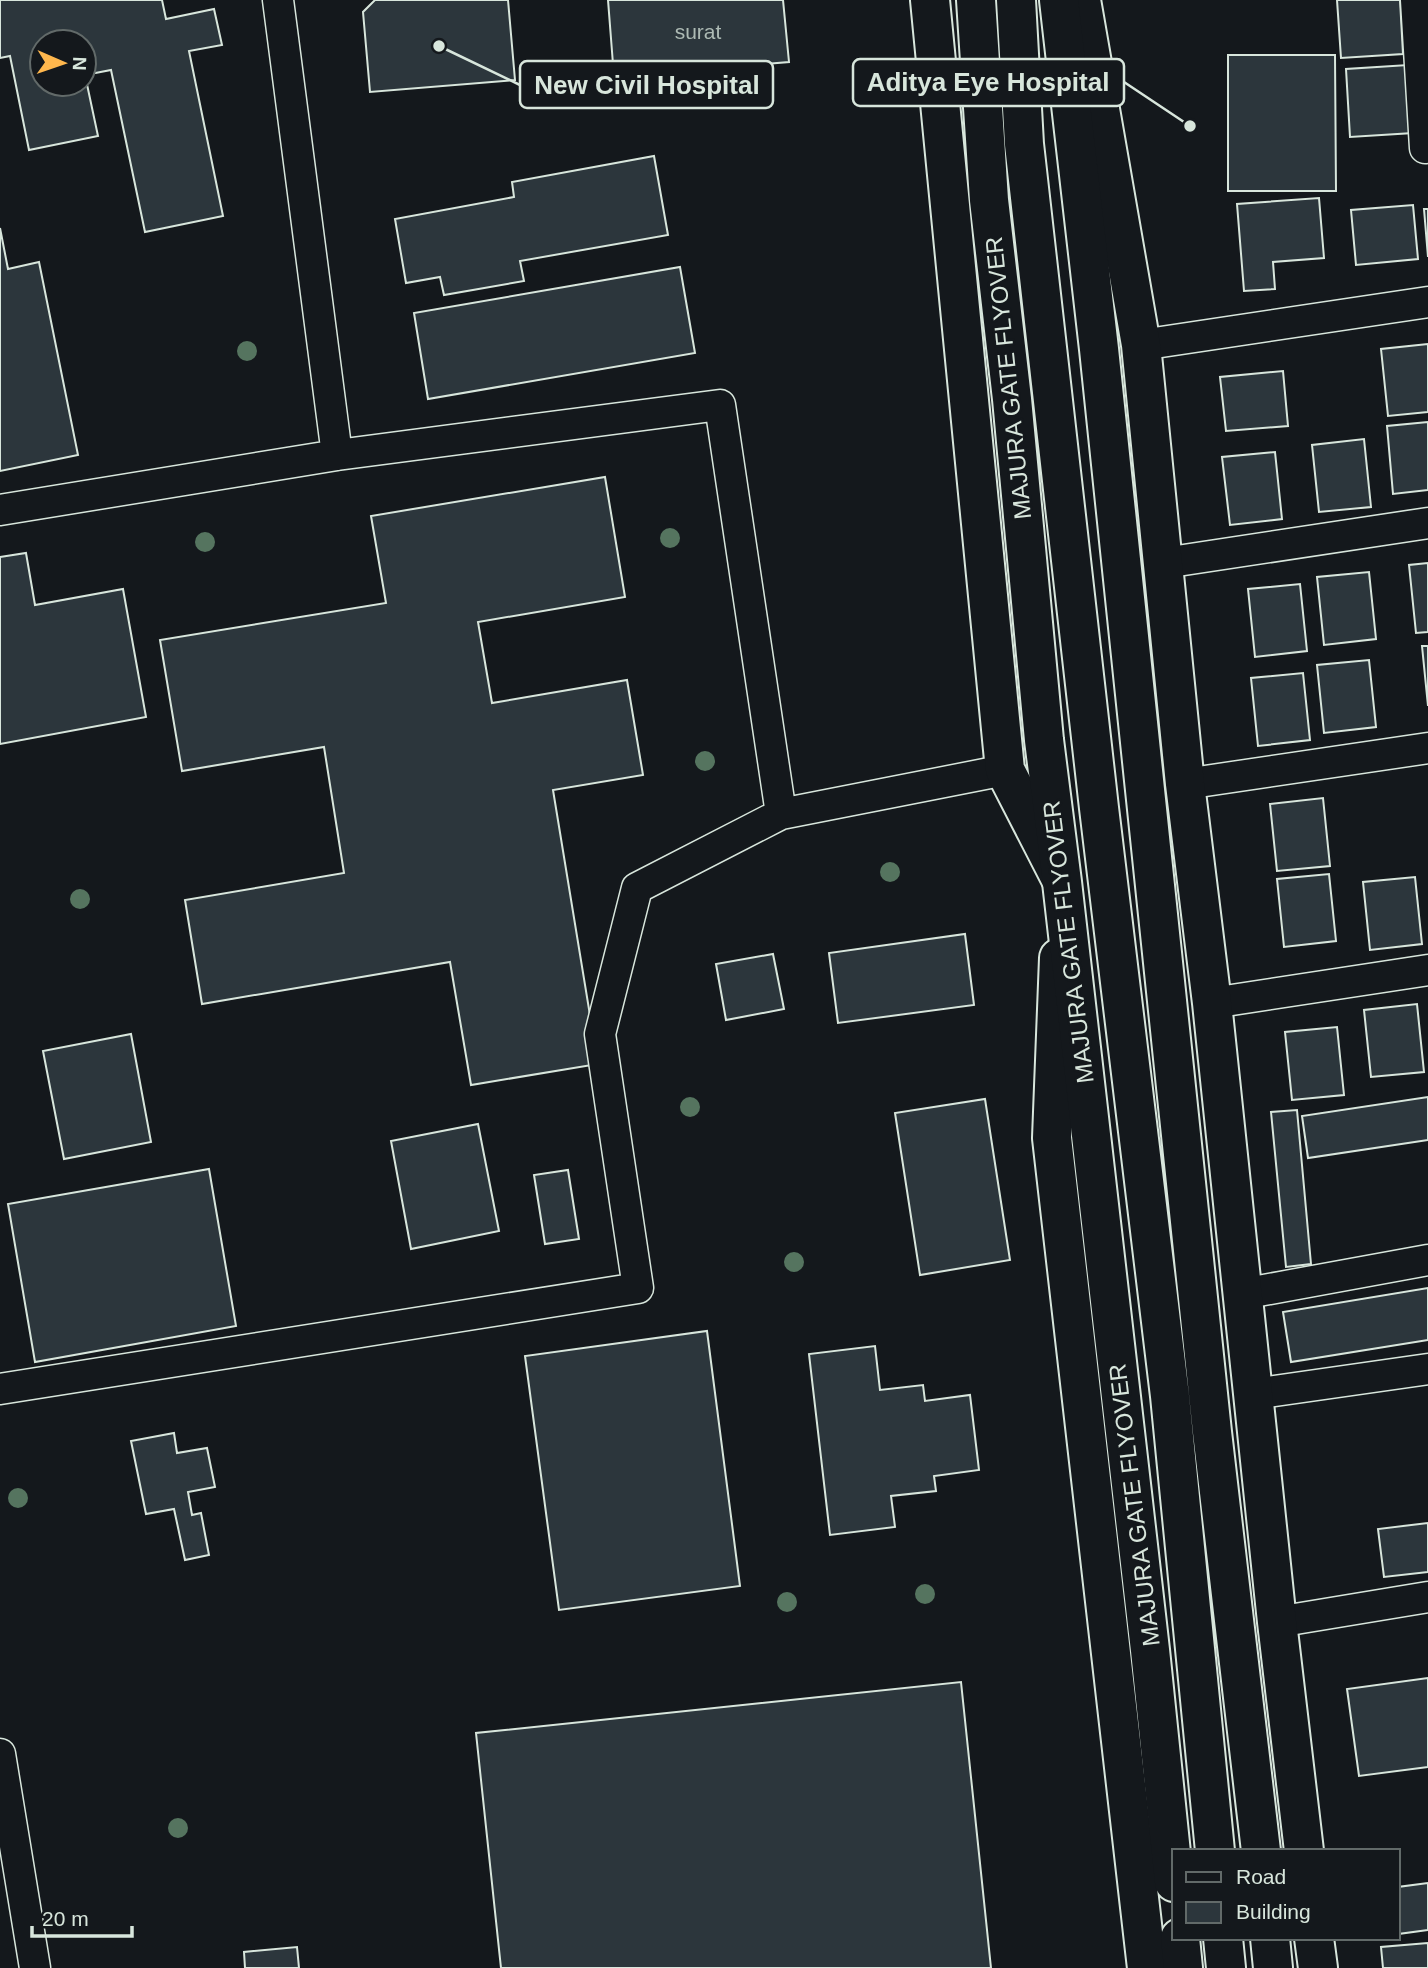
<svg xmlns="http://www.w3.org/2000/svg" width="1428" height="1968" font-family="Helvetica,sans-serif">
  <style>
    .building { fill: #2c363c; stroke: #d8e6dc; stroke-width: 2; fill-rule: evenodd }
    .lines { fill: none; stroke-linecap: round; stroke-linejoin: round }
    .street-casing { stroke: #d8e6dc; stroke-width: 33 }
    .secondary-casing { stroke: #d8e6dc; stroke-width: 42 }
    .highway-casing { stroke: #d8e6dc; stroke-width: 42 }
    .street { stroke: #14181c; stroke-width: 30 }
    .secondary { stroke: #14181c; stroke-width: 38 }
    .highway { stroke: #14181c; stroke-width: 38 }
    .tree { fill: #55745f }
    .labels { text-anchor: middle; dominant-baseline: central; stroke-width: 5; stroke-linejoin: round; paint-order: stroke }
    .number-label { font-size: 21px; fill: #adbab4 }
    .street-label { font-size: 24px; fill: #d8e6dc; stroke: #14181c }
    .leader { fill: none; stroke: #d8e6dc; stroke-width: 2.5 }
    .callout-dot { fill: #d8e6dc; stroke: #14181c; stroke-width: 2.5 }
    .callout { fill: #14181c; stroke: #d8e6dc; stroke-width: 2.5 }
    .callout-label { font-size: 26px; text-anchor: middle; font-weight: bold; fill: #d8e6dc }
  </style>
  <rect width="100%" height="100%" fill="#14181c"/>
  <path class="building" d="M0,0H162L166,19L214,9L222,45L189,51L223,216L145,232L111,70L85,75L98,136L29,150L10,56L0,58ZM42,42H84V84H42Z
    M375,0H508L515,80L370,92L363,12Z
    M608,0H783L789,62L614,77Z
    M1337,0H1400L1403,54L1341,58Z
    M1228,55H1335L1336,191H1228Z
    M1408,65L1413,133L1350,137L1346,69Z
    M654,156L668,235L520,261L524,281L444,295L440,277L406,283L395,219L514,197L512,182Z
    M1319,198L1324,258L1273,262L1275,289L1244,291L1237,204Z
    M1413,205L1418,259L1356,265L1351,210Z
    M1424,209H1428V257Z
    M0,228L8,269L39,262L78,455L0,471Z
    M680,267L695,353L428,399L414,313Z
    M1428,344V412L1388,416L1381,349Z
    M1283,371L1288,426L1226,431L1220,377Z
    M1428,422V490L1393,494L1387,426Z
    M1364,439L1371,507L1319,512L1312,445Z
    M1275,452L1282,519L1230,525L1222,457Z
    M605,477L625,597L478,622L492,703L627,680L643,775L553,790L598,1064L471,1085L450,962L202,1004L185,900L344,873L324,747L182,771L160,640L386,603L371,516Z
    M26,553L35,605L123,589L146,717L0,744V557Z
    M1428,563V632L1416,633L1409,565Z
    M1369,572L1376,639L1324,645L1317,577Z
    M1300,584L1307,651L1255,657L1248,589Z
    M1422,646H1428V706Z
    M1369,660L1376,727L1324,733L1317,665Z
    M1303,673L1310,740L1258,746L1251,678Z
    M1323,798L1330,866L1277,871L1270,804Z
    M1329,874L1336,941L1284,947L1277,879Z
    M1415,877L1422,944L1370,950L1363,882Z
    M965,934L974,1005L838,1023L829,953Z
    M773,954L784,1009L726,1020L716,964Z
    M1417,1004L1424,1072L1371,1077L1364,1010Z
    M1337,1027L1344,1095L1292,1100L1285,1032Z
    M131,1034L151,1142L64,1159L43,1051Z
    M1428,1097V1140L1308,1158L1302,1116Z
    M985,1099L1010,1260L920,1275L895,1113Z
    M1297,1110L1311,1264L1286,1267L1271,1112Z
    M478,1124L499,1231L411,1249L391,1141Z
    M209,1169L236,1326L35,1362L8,1204Z
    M568,1170L579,1239L545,1244L534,1175Z
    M1428,1288V1340L1291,1362L1283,1312Z
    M707,1331L740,1586L559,1610L525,1356Z
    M875,1346L880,1390L923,1385L925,1401L970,1395L979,1470L934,1476L936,1491L891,1496L895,1527L830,1535L809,1354Z
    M174,1433L177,1453L207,1448L215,1487L188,1492L192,1515L201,1513L209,1555L185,1560L174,1509L146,1514L131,1441Z
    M1428,1523V1572L1384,1577L1378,1529Z
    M1428,1678V1767L1359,1776L1347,1689Z
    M961,1682L991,1968H501L476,1733Z
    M1428,1883V1930L1398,1934V1887Z
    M1428,1943V1968H1383L1381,1947Z
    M297,1947L299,1968H245L244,1952Z"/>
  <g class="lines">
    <defs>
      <path id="street" d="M278,0L337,455
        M1416,0L1425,148
        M1141,345L1428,302
        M0,510L337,455L720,405L781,814
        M1164,563L1428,523
        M1185,784L1428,748
        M1212,1003L1428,970
        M1242,1294L1428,1260
        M0,1389L638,1288L600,1034L637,888L781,814L1005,770
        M1253,1394L1428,1369
        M1277,1622L1428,1597
        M0,1754L35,1968"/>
      <path id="secondary" d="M930,0L1005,770L1060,877
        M1081,0L1141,345L1185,784L1212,1003L1277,1622L1304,1851
        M1059,958L1052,1138L1147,1968
        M1314,1938L1318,1968"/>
      <path id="highway" d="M976,0L989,200L1012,399L1044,740L1062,882L1150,1650L1174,1882
        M1016,0L1024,144L1099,808L1170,1396L1215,1851
        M1059,0L1099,349L1212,1432L1261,1851
        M1180,1938L1183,1968
        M1223,1938L1226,1968
        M1270,1938L1273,1968"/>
    </defs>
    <use href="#street" class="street-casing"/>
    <use href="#secondary" class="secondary-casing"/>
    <use href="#highway" class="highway-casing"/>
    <use href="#street" class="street"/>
    <use href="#secondary" class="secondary"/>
    <use href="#highway" class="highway"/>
  </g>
  <g class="tree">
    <circle cx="247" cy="351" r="10"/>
    <circle cx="670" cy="538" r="10"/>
    <circle cx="205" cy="542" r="10"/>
    <circle cx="705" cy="761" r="10"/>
    <circle cx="890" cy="872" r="10"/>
    <circle cx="80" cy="899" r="10"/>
    <circle cx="690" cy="1107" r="10"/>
    <circle cx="794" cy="1262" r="10"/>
    <circle cx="18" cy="1498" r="10"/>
    <circle cx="925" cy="1594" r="10"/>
    <circle cx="787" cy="1602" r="10"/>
    <circle cx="178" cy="1828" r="10"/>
  </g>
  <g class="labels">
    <g class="number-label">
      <text x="698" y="31">surat</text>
    </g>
    <g class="street-label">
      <text transform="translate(1008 378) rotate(-96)">MAJURA GATE FLYOVER</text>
      <text transform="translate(1068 942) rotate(-97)">MAJURA GATE FLYOVER</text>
      <text transform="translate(1134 1505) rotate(-97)">MAJURA GATE FLYOVER</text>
    </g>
  </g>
  <path class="leader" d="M1190 126L1124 82M439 46L520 85"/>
  <g class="callout-dot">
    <circle cx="1190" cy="126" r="7"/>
    <circle cx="439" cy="46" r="7"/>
  </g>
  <g class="callout">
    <rect x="853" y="59" width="271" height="47" rx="7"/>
    <rect x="520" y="61" width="253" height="47" rx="7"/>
  </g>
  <g class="callout-label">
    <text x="988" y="91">Aditya Eye Hospital</text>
    <text x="647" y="94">New Civil Hospital</text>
  </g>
  <rect x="1172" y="1849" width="228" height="91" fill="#14181c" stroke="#626a69" stroke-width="2"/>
  <rect x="1186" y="1872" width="35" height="10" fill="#14181c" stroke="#626a69" stroke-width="2"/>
  <text x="1236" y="1884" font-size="21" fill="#d8e6dc">Road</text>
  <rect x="1186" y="1902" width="35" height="21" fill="#2c363c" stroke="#626a69" stroke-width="2"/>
  <text x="1236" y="1919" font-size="21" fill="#d8e6dc">Building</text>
  <g transform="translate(63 63) rotate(92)"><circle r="33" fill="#14181c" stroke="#626a69" stroke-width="2"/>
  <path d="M0-5L12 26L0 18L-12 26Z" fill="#ffb74d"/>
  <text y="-10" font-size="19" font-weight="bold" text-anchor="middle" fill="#d8e6dc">N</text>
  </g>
  <path d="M32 1926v10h100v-10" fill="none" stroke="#d8e6dc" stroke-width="3.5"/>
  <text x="42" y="1926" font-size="21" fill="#d8e6dc" stroke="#14181c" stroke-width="5" paint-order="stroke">20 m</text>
</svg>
